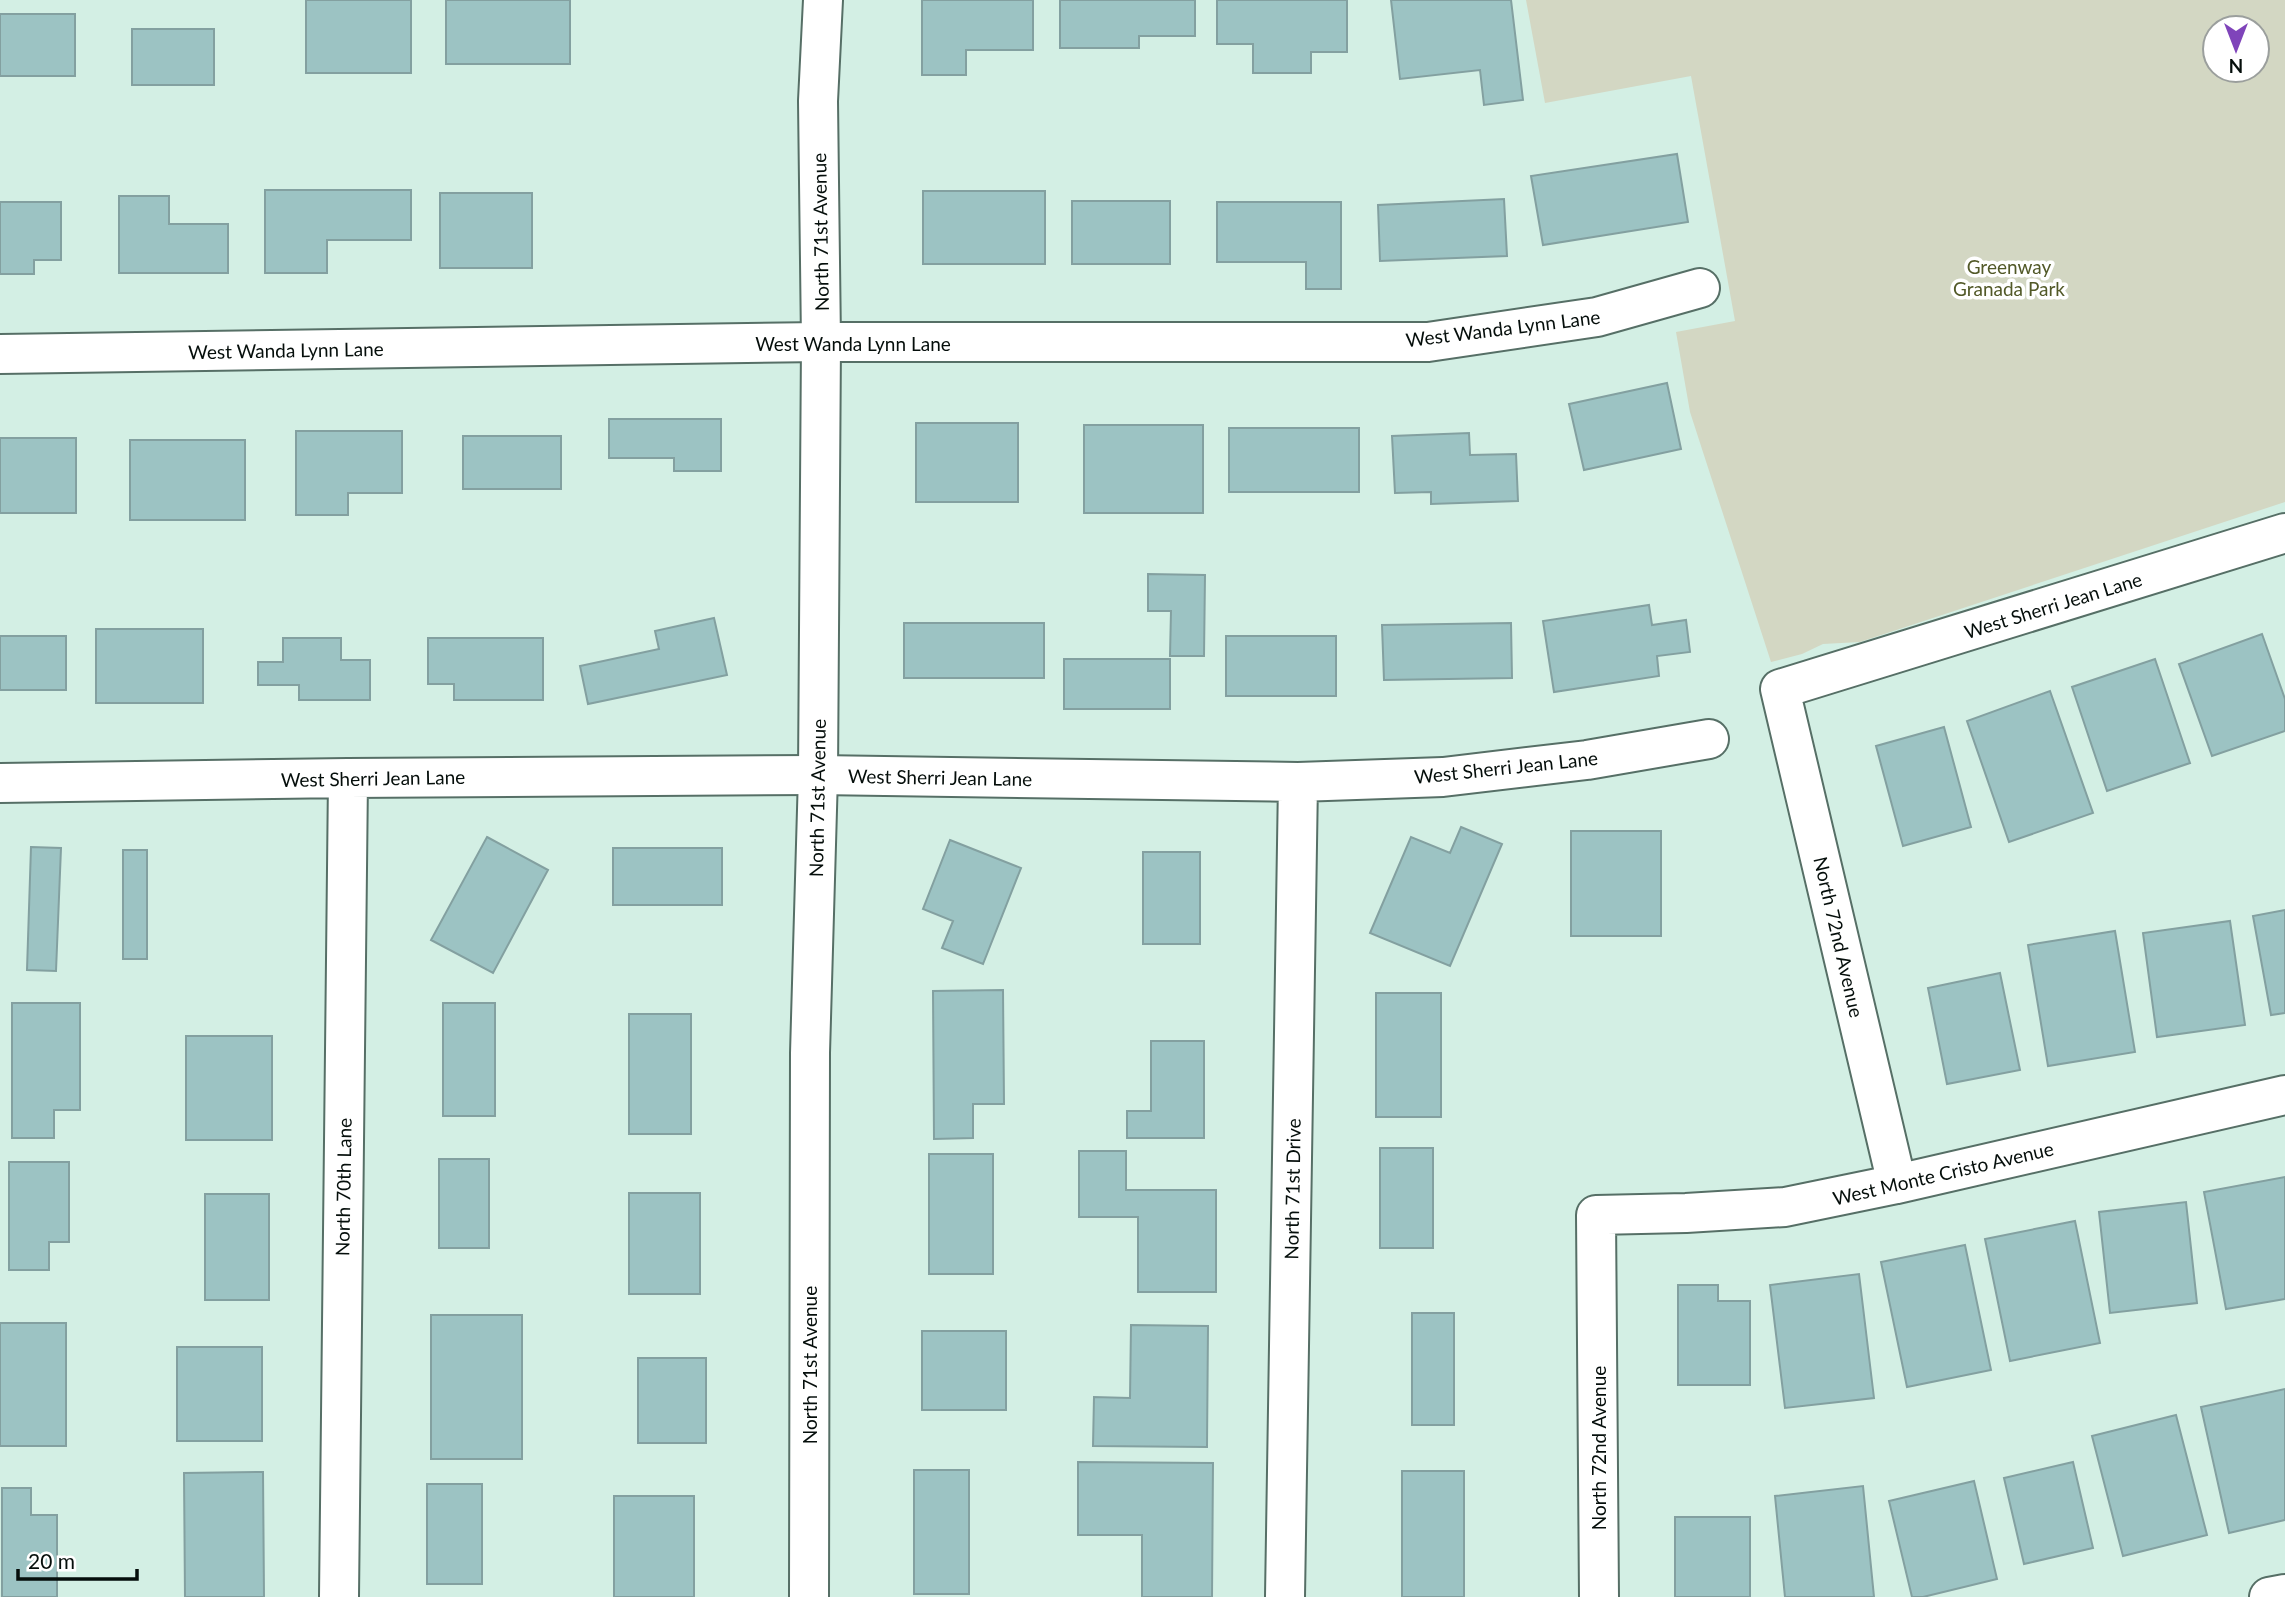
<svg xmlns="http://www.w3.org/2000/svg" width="2285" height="1597" font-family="Lato,sans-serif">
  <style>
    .green { fill: #d3d7c3; fill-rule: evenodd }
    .building { fill: #9cc3c3; stroke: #83a0a0; stroke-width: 2 }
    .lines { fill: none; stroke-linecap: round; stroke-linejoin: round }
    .minor-casing { stroke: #566f66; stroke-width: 42 }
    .tertiary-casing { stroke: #566f66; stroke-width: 42 }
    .minor { stroke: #fff; stroke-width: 38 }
    .tertiary { stroke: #fff; stroke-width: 38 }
    .labels { text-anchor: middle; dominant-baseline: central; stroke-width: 7; stroke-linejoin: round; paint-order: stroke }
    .street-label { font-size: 19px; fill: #050e0b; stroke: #fff }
    .park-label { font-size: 19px; fill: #525928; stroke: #fff }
  </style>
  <rect width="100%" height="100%" fill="#d3efe4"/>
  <path class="green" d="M1526,0H2285V502L1860,642L1823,644L1802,654L1771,662L1690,412L1676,332L1735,321L1691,76L1545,103ZM2215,28H2257V70H2215Z"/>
  <path class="building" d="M306,0H411V73H306Z
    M446,0H570V64H446Z
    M922,0H1033V50H966V75H922Z
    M1060,0H1195V36H1139V48H1060Z
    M1217,0H1347V52H1311V73H1253V44H1217Z
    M1391,0H1511L1523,100L1484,105L1480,70L1400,79Z
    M0,14H75V76H0Z
    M132,29H214V85H132Z
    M1677,154L1688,222L1543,245L1531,176Z
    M265,190H411V240H327V273H265Z
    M923,191H1045V264H923Z
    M440,193H532V268H440Z
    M119,196H169V224H228V273H119Z
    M1504,199L1507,256L1380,261L1378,205Z
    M1072,201H1170V264H1072Z
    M0,202H61V260H34V274H0Z
    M1217,202H1341V289H1306V262H1217Z
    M1667,383L1681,449L1584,470L1569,404Z
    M609,419H721V471H674V458H609Z
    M916,423H1018V502H916Z
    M1084,425H1203V513H1084Z
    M1229,428H1359V492H1229Z
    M296,431H402V493H348V515H296Z
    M1469,433L1470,455L1516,454L1518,501L1431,504V492L1395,493L1392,436Z
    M463,436H561V489H463Z
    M0,438H76V513H0Z
    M130,440H245V520H130Z
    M1148,574L1205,575L1204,656H1170L1171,611H1148Z
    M1649,605L1652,625L1686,620L1690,652L1657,656L1659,676L1554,692L1543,621Z
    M714,618L727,675L588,704L580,666L659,649L655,631Z
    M904,623H1044V678H904Z
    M1511,623L1512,678L1384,680L1382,625Z
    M96,629H203V703H96Z
    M2262,634L2285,699V731L2212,756L2179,664Z
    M0,636H66V690H0Z
    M1226,636H1336V696H1226Z
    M283,638H341V660H370V700H299V685H258V662H283Z
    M428,638H543V700H454V684H428Z
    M1064,659H1170V709H1064Z
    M2155,659L2190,763L2107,791L2072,687Z
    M2050,691L2093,813L2009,842L1967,721Z
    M1944,727L1971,827L1903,846L1876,746Z
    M1461,827L1502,844L1450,966L1370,933L1411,837L1450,853Z
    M1571,831H1661V936H1571Z
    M487,837L548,870L493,973L431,940Z
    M950,840L1021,868L983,964L942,948L953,921L923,909Z
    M31,847L61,848L56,971L27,970Z
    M613,848H722V905H613Z
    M123,850H147V959H123Z
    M1143,852H1200V944H1143Z
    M2285,910V1013L2271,1015L2253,916Z
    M2230,921L2245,1025L2157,1037L2143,933Z
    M2115,931L2135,1052L2048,1066L2028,945Z
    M2000,973L2020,1070L1947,1084L1928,988Z
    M1003,990L1004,1104H973V1138L934,1139L933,991Z
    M1376,993H1441V1117H1376Z
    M12,1003H80V1110H54V1138H12Z
    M443,1003H495V1116H443Z
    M629,1014H691V1134H629Z
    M186,1036H272V1140H186Z
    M1151,1041H1204V1138H1127V1111H1151Z
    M1380,1148H1433V1248H1380Z
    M1079,1151H1126V1190H1216V1292H1138V1217H1079Z
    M929,1154H993V1274H929Z
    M439,1159H489V1248H439Z
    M9,1162H69V1242H49V1270H9Z
    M2285,1177V1299L2226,1309L2204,1192Z
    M629,1193H700V1294H629Z
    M205,1194H269V1300H205Z
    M2186,1202L2197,1303L2110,1313L2099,1212Z
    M2075,1221L2100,1343L2010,1361L1985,1239Z
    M1965,1245L1991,1370L1907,1387L1881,1262Z
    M1859,1274L1874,1398L1785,1408L1770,1285Z
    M1678,1285H1718V1301H1750V1385H1678Z
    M1412,1313H1454V1425H1412Z
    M431,1315H522V1459H431Z
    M0,1323H66V1446H0Z
    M1131,1325L1208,1326L1207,1447L1093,1446L1094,1397L1130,1398Z
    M922,1331H1006V1410H922Z
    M177,1347H262V1441H177Z
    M638,1358H706V1443H638Z
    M2285,1389V1520L2229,1533L2201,1407Z
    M2176,1415L2207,1535L2123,1556L2092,1436Z
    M1078,1462L1213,1463L1212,1597H1142V1535H1078Z
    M2073,1462L2093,1548L2024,1564L2004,1478Z
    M914,1470H969V1594H914Z
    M1402,1471H1464V1597H1402Z
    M263,1472L264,1597H185L184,1473Z
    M1974,1481L1997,1579L1923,1597H1912L1889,1501Z
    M427,1484H482V1584H427Z
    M1863,1486L1874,1597H1785L1775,1496Z
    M2,1488H31V1515H57V1597H2Z
    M614,1496H694V1597H614Z
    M1675,1517H1750V1597H1675Z"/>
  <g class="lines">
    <defs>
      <path id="minor" d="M0,354L821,342H1428L1597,317L1700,288
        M0,783L348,778L818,775L1298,782L1443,777L1587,760L1709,739
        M1897,1184L1780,689L2285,533
        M339,1597L348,778
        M1285,1597L1298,782
        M1599,1597L1596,1215L1686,1213L1785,1207L1897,1184L2285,1095
        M2269,1597L2285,1594"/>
      <path id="tertiary" d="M809,1597L810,1053L818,775L821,342L818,101L823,0"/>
    </defs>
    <use href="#minor" class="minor-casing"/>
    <use href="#tertiary" class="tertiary-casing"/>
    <use href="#minor" class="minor"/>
    <use href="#tertiary" class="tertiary"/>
  </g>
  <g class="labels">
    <g class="street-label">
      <text transform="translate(820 232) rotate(-91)">North 71st Avenue</text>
      <text transform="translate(1503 328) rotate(-7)">West Wanda Lynn Lane</text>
      <text x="853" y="343">West Wanda Lynn Lane</text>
      <text transform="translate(286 350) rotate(-1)">West Wanda Lynn Lane</text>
      <text transform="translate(2053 605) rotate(-17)">West Sherri Jean Lane</text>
      <text transform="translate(1506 767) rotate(-6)">West Sherri Jean Lane</text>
      <text transform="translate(940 777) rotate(1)">West Sherri Jean Lane</text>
      <text transform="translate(373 778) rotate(-1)">West Sherri Jean Lane</text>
      <text transform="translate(817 798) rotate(-89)">North 71st Avenue</text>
      <text transform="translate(1839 937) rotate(77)">North 72nd Avenue</text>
      <text transform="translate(1943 1173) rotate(-13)">West Monte Cristo Avenue</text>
      <text transform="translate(343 1187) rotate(-89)">North 70th Lane</text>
      <text transform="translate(1292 1189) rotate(-89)">North 71st Drive</text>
      <text transform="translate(809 1365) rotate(-90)">North 71st Avenue</text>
      <text transform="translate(1598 1448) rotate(-90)">North 72nd Avenue</text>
    </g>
    <g class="park-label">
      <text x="2009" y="266">Greenway<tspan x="2009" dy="22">Granada Park</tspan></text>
    </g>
  </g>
  <g transform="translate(2236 49) rotate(180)"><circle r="33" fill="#ffffff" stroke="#9b9f9d" stroke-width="2"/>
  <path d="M0-5L12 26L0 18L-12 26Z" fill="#7f44ba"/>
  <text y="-10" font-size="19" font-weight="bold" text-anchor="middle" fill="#050e0b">N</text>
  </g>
  <path d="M18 1569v10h119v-10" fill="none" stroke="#050e0b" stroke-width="3.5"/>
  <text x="28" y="1569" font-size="21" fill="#050e0b" stroke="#ffffff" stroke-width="5" paint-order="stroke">20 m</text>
</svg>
